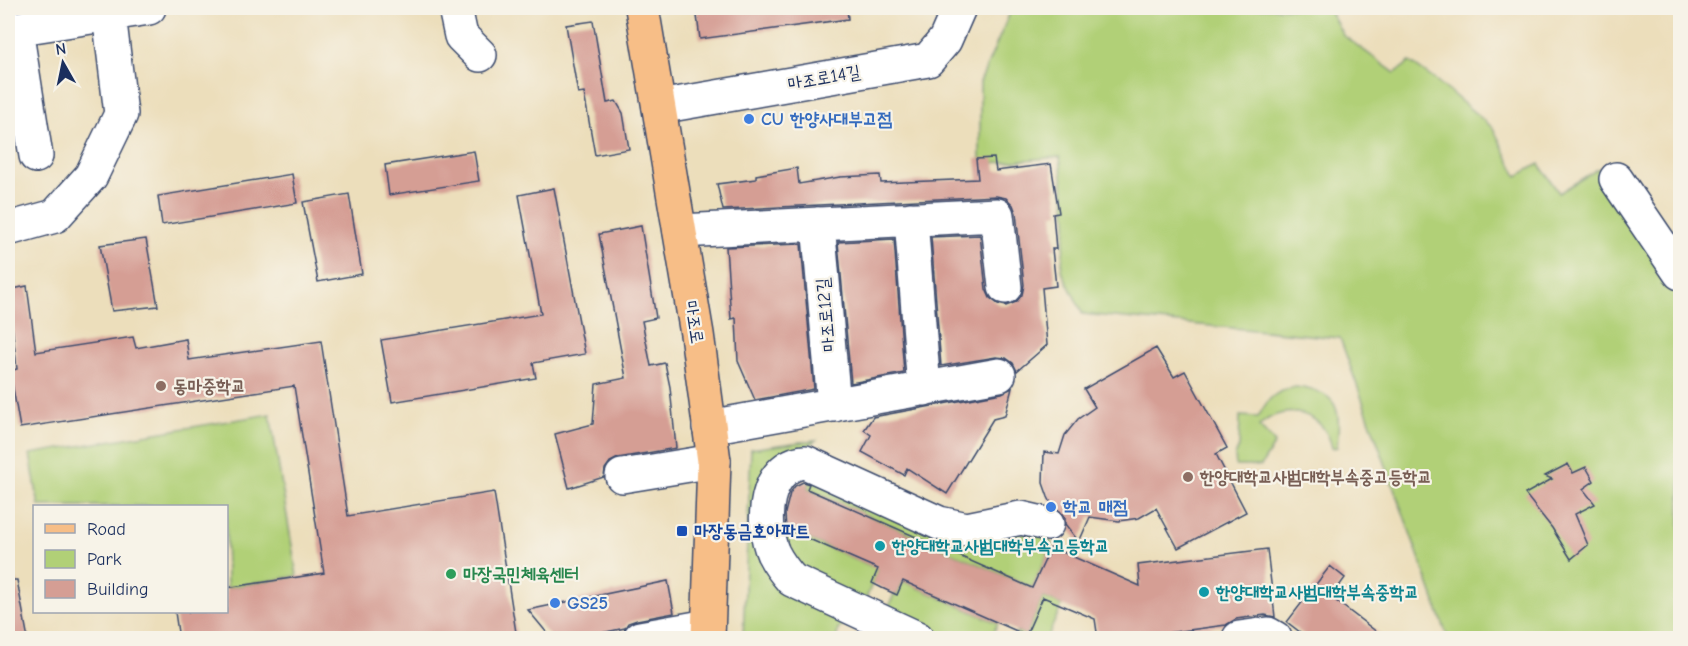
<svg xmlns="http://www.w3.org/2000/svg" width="1688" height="646" font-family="'Comic Neue','Poor Story',sans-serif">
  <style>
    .green { fill: #b1d077; stroke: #66806a; stroke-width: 1.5 }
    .building { fill: #d59e94 }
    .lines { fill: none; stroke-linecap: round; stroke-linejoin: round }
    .minor-casing { stroke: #3a496c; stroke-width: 36 }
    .major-casing { stroke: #3a496c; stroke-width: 36 }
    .minor { stroke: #fff; stroke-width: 33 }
    .major { stroke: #f7be87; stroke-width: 33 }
    .shop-dot { fill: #3f7fe0; stroke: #f7f3e8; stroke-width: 2 }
    .education-dot { fill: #8d6e63; stroke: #f7f3e8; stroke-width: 2 }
    .transit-dot { fill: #1a4fb4; stroke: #f7f3e8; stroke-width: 2 }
    .culture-dot { fill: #0f9aa8; stroke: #f7f3e8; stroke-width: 2 }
    .leisure-dot { fill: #2e9e5b; stroke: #f7f3e8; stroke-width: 2 }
    .labels { text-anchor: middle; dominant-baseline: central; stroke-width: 4.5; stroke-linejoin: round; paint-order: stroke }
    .street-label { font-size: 18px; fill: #1b2f5e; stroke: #f7f3e8 }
    .shop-label { font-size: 18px; font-weight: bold; fill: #366cbe; stroke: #f7f3e8; text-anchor: start }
    .education-label { font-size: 18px; font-weight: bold; fill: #785e54; stroke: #f7f3e8; text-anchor: start }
    .transit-label { font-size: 18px; font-weight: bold; fill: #164399; stroke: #f7f3e8; text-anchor: start }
    .culture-label { font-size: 18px; font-weight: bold; fill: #0d838f; stroke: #f7f3e8; text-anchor: start }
    .leisure-label { font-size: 18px; font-weight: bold; fill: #27864d; stroke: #f7f3e8; text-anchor: start }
  </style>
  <rect width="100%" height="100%" fill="#f7f3e8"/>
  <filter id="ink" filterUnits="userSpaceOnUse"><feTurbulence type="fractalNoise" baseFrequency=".0167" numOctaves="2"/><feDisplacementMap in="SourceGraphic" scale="12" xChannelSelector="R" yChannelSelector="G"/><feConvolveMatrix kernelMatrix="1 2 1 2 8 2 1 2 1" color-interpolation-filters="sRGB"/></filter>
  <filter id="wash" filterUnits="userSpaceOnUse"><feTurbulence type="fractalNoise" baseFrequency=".008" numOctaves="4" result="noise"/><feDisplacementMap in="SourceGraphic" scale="24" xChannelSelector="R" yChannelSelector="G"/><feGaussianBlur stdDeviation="1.35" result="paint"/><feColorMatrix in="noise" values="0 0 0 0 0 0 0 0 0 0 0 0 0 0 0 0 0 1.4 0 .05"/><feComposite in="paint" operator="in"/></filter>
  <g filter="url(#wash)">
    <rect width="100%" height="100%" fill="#ecdebb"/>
    <path class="green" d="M1012,8H1328L1343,35L1395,73L1410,62L1438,82L1493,128L1517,176L1539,164L1559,193L1599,168L1680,287V638H1448L1340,338L1083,314L1061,270L1067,220L1060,157L980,164V82Z
      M1295,387C1339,392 1341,407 1337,447L1332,448C1325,412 1285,401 1259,426L1275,443L1261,466H1236L1235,456L1239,447L1240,416L1258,417C1268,398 1274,392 1295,387Z
      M270,414L297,576L227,588L226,506H39L30,454Z
      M816,440L807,447L759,517L849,622L838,629L837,638H743L751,449Z
      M812,476L1008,533L1039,535L1051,541V547L1032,588L807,489Z
      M770,522L878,569L863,606L795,575Z
      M903,581L998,623L991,638H935L885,616L894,594L897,595Z
      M1043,597L1062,605L1047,638H1014L1017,631L1026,635Z"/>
    <g id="blocks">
      <path class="building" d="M696,8H847L848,19L700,39Z
        M593,21L607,103L616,101L623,113L629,149L595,155L584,93L578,94L566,25Z
        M474,151L479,181L389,195L385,165Z
        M994,158L996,171L1051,164L1059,213L1053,214L1056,249H1052L1056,286L1042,288L1047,345L1017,371L1013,363L1006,358L996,357L941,366L931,237L980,235L986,289L990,298L998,304L1006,306L1016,302L1022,295L1024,285L1016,213L1013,205L1006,198L996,196L723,210L717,184L756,179V175L797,168L799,184L840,177L880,175L881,183L978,179L976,159Z
        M292,174L297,203L162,225L158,196Z
        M554,188L585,354L533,363L536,378L392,402L381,340L541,314L519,195Z
        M349,194L362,274L318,282L303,202Z
        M641,226L656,318L642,321L651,366L665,363L670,387L676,448L618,458L610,462L605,469L604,477L569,488L555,434L593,424L596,384L626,378L599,234Z
        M146,239L158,306L112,311L100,245Z
        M894,239L904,373L851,383L838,242Z
        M801,244L814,389L755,400L738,361L736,318L731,319L726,247Z
        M27,286L36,352L133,337L136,348L186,339L189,360L321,341L348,516L494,492L517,639H179L175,612H226V588L324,573L294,386L20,428L10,371L17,369L8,290Z
        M1156,348L1174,377L1185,371L1227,448L1216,454L1246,512L1178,548L1156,508L1139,518L1119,521L1090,517L1079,542L1065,524V518L1060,511L1053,507L1048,497L1043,483L1044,452L1059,454L1065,435L1078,419L1095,407L1084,389Z
        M1012,388L1005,416L993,419L947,494L907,468L904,475L862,452L871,435L864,430L873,417L1002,393Z
        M1568,464L1573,473L1586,467L1594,481L1583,489L1595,504L1575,514L1588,545L1571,559L1552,528L1525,494L1552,479L1545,476Z
        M803,482L809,484L807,489L1032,588L1051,547L1140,586L1138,565L1267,549L1275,617L1265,615L1236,619L1226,625L1145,636V639H1098L1095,619L1043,597L1026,635L903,581L897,595L882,588L872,583L878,569L786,529L785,513L790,493L795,486Z
        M1330,566L1345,578L1331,597L1386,639H1309L1287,622Z
        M8,580H17L28,639H8Z
        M668,581L674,613L637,620L628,623L625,628L573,639H552L528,610Z"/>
    </g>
  </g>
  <g filter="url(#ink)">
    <use href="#blocks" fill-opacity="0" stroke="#3a496c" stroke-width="1.5"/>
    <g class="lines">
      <defs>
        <path id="minor" d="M455,8L461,36L480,55
          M16,29L36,156
          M8,30L149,8
          M659,107L928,60L945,40L959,8
          M1616,179L1680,273
          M911,219L924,389
          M818,224L834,405
          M8,229L55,216L91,176L121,114L109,14
          M680,231L997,215L1005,287
          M709,427L999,375
          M622,476L714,461
          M640,638L708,626
          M917,638L792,580C784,571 778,563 773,553C760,523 764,465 805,462L939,523L967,529L1021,518L1047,524
          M1239,638L1268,634L1275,638"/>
        <path id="major" d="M642,8L697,334L714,461L708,638"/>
      </defs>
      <use href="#minor" class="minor-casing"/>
      <use href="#major" class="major-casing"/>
      <use href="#minor" class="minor"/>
      <use href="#major" class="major"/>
    </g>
  </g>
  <g class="shop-dot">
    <circle cx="749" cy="119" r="6"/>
    <circle cx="1051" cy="507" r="6"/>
    <circle cx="555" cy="603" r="6"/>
  </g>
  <g class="education-dot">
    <circle cx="161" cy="386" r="6"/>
    <circle cx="1188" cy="477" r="6"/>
  </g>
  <rect class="transit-dot" x="676" y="525" width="12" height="12" rx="3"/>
  <g class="culture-dot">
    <circle cx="880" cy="546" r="6"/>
    <circle cx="1204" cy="592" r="6"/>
  </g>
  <circle class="leisure-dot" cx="451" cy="574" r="6"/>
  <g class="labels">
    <g class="street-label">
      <text transform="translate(824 78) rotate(-10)">마조로14길</text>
      <text transform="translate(826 315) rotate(-95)">마조로12길</text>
      <text transform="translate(694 322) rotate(81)">마조로</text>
    </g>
    <g class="shop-label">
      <text x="761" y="119">CU 한양사대부고점</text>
      <text x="1063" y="507">학교 매점</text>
      <text x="567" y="603">GS25</text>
    </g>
    <g class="education-label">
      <text x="173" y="386">동마중학교</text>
      <text x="1200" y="477">한양대학교사범대학부속중고등학교</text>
    </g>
    <g class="transit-label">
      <text x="694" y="531">마장동금호아파트</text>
    </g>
    <g class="culture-label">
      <text x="892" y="546">한양대학교사범대학부속고등학교</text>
      <text x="1216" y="592">한양대학교사범대학부속중학교</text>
    </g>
    <g class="leisure-label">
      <text x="463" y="574">마장국민체육센터</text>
    </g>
  </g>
  <rect width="1688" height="646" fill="none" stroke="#f7f3e8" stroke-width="30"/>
  <rect x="33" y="505" width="195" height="108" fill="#f7f3e8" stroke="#9fa5b1" stroke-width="1.5"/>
  <rect x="45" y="524" width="30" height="9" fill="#f7be87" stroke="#9fa5b1" stroke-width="1.5"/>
  <text x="87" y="535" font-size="18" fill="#1b2f5e">Road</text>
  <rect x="45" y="550" width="30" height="18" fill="#b1d077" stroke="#9fa5b1" stroke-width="1.5"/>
  <text x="87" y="565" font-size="18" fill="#1b2f5e">Park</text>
  <rect x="45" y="580" width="30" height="18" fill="#d59e94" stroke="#9fa5b1" stroke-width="1.5"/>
  <text x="87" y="595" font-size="18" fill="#1b2f5e">Building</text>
  <g transform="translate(63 63) rotate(351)" stroke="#f7f3e8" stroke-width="4.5" paint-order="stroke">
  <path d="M0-4.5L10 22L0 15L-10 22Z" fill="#1b2f5e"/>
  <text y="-9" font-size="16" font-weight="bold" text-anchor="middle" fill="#1b2f5e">N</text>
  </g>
</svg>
